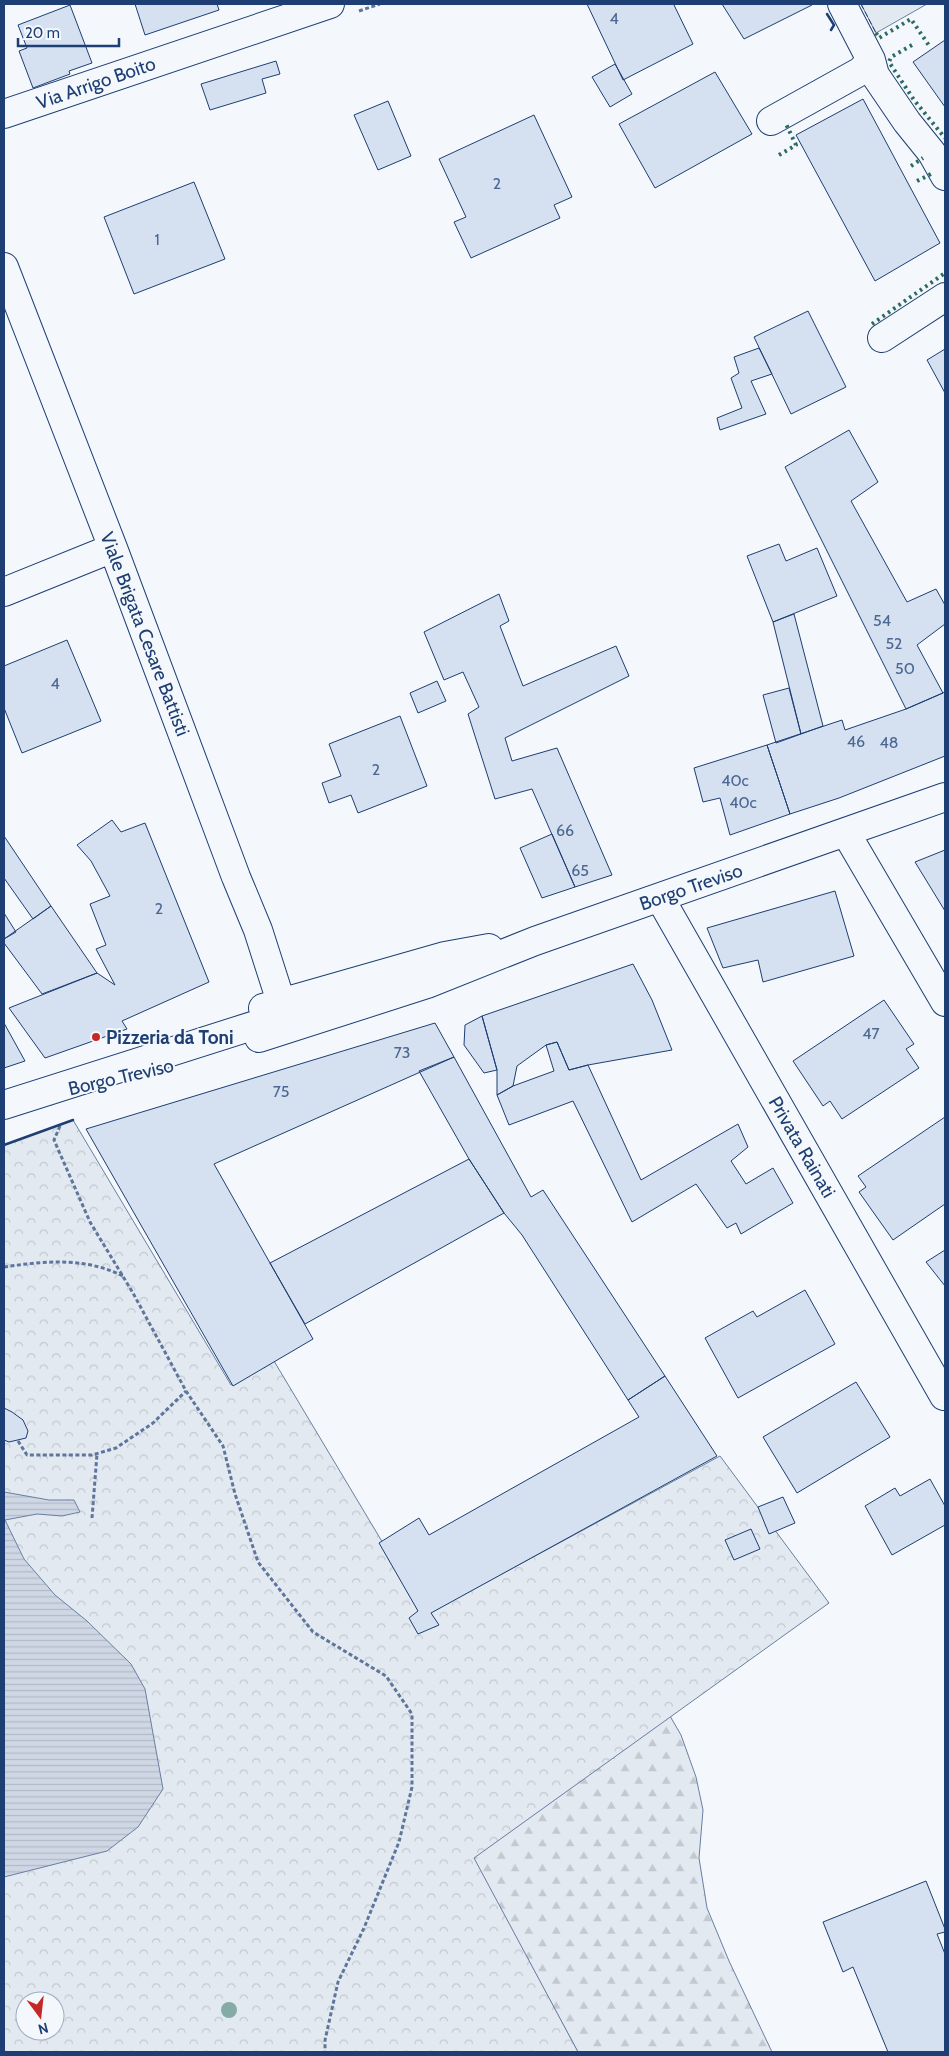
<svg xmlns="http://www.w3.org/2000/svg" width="949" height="2056" font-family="Cabin,sans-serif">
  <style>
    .forest { fill: url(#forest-firs); stroke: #687fa3 }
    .park { fill: url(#park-crowns); stroke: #687fa3; fill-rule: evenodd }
    .pitch { fill: #e3e9f0; stroke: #687fa3 }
    .water { fill: url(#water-rules); stroke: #687fa3 }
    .building { fill: #d5e0f0; stroke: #1d3f73 }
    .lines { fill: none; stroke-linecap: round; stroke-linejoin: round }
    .minor-casing { stroke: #1d3f73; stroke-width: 30 }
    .path { stroke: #5e769c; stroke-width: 3; stroke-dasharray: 4 2.5; stroke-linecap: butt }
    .minor { stroke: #f4f7fb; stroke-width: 28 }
    .hedge { stroke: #2c6c60; stroke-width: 4; stroke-dasharray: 2.5 4; stroke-linecap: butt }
    .fence { stroke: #1d3f73; stroke-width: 1; stroke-dasharray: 6 2.5; stroke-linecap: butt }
    .wall { stroke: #1d3f73; stroke-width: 2.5 }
    .tree { fill: #86aba6 }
    .poi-dot { fill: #c62828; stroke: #f4f7fb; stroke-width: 2 }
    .labels { text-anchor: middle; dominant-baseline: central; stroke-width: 4; stroke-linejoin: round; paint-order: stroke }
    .number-label { font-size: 16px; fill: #4b6792 }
    .street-label { font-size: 19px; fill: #1d3f73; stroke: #f4f7fb }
    .poi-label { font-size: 19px; font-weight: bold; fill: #1d3f73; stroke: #f4f7fb; text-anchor: start }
  </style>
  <defs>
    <pattern id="forest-firs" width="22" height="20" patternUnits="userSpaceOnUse" patternTransform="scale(1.25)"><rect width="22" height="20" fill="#e3e9f0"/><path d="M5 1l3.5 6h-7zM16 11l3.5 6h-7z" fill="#c2c9d1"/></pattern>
    <pattern id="park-crowns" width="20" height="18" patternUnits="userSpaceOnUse" patternTransform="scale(1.25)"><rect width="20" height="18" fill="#e3e9f0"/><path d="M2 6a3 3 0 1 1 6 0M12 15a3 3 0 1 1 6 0" fill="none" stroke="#c2c9d1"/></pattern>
    <pattern id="water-rules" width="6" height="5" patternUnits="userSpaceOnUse" patternTransform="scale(1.25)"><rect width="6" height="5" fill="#cfd7e4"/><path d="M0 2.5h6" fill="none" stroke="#b1bac7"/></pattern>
  </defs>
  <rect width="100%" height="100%" fill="#f4f7fb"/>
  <path class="forest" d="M670,1716L681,1735L696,1777L703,1810L699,1858L707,1908L729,1961L772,2052H578L473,1858Z"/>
  <path class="park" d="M73,1120L231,1385L274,1361L426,1615L720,1456L829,1603L474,1858L578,2052H4V1145ZM25,2001H55V2031H25Z"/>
  <path class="pitch" d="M861,4H927L876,33Z"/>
  <path class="water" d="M4,1492L49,1500H74L80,1512L62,1516L37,1514L5,1520L24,1559L55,1595L87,1621L131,1664L145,1689L163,1789L138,1827L107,1851L4,1877Z"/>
  <path class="building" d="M135,4H217L219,10L145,35Z
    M587,4H676L674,5L693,44L623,80Z
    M722,4H811L812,5L744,39Z
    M70,5L92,63L69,71L70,74L33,88L19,51L27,48L18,25Z
    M945,40V107L913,62Z
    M276,61L280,74L262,79L266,93L210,110L201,84Z
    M615,64L632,94L610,107L592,77Z
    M715,72L752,134L655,188L619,124Z
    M863,99L940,243L875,281L796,135Z
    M388,101L411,156L378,170L354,115Z
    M534,115L572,197L554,205L560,218L471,258L454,222L466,217L439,159Z
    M194,182L225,259L134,294L104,217Z
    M808,311L846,387L791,414L754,337Z
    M759,348L772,374L751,381L766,414L720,430L717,418L742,408L731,378L739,373L734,357Z
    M945,349V393L927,360Z
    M849,430L878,482L851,501L907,602L936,589L945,605V624L917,645L943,693L906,709L785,467Z
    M779,544L786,561L817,548L837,596L773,622L747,556Z
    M499,594L509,621L500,626L523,686L616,646L629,676L505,738L512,761L557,748L612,875L575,887L532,789L495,799L468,714L479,707L463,672L444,680L424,632Z
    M794,614L823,726L801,734L773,622Z
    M67,640L101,721L22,753L4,708V666Z
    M437,681L446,701L418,713L410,693Z
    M789,688L801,734L776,743L763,695Z
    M945,692V756L839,798L790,814L767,745L842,720L845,730L906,709Z
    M400,716L427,786L358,813L351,795L329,803L322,783L341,776L329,744Z
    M767,745L790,814L730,835L720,798L703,802L694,768Z
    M112,820L121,832L145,823L209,982L122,1021L127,1029L45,1058L9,1008L97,973L115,985L96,949L106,945L90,904L110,896L91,861L77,845Z
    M552,834L575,887L542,898L520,848Z
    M4,836L51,906L33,919L4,878Z
    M945,850V911L915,862Z
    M835,891L854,956L763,982L758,960L723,968L707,928Z
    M51,906L97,973L42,994L4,943V939Z
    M4,913L16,932L4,939Z
    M633,964L652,1000L672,1050L588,1065L569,1070L557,1042L546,1045L517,1066L513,1086L497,1095V1070L482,1016Z
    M884,1000L914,1044L906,1049L919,1068L842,1119L830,1101L823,1106L793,1061Z
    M482,1016L497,1070L484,1073L464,1045L465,1025Z
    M4,1023L25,1061L4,1068Z
    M435,1023L454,1057L214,1164L313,1339L233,1386L86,1129Z
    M557,1042L569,1070L588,1065L641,1180L738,1124L748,1147L731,1161L746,1184L773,1168L793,1203L741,1234L736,1223L727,1228L696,1184L632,1222L573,1101L509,1125L497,1095L513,1086L554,1071L546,1045Z
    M454,1057L531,1197L543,1190L665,1376L628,1400L522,1235L504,1213L469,1159L419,1071Z
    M945,1117V1204L893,1240L859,1192L866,1187L858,1176Z
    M469,1159L504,1213L305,1324L270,1263Z
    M945,1250V1286L926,1262Z
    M805,1290L835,1344L738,1398L705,1338L753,1311L757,1317Z
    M665,1376L717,1456L431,1613L439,1625L418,1634L409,1618L418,1611L379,1543L419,1518L429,1535L639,1417L628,1400Z
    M856,1382L890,1437L797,1493L763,1437Z
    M4,1408L12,1412L23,1420L28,1431L26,1438L9,1442L4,1440Z
    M930,1479L945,1506V1525L892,1555L865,1506L895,1488L900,1496Z
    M783,1497L795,1523L769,1534L758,1507Z
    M751,1529L760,1549L734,1560L725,1540Z
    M926,1881L945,1929V1932L937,1934L945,1954V2052H888L853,1967L843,1972L823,1922Z"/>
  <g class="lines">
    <defs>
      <path id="minor" d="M842,4L871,60L875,75L907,122L932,153L945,176
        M4,114L330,4
        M771,121L861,71L871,60
        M4,267L113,548L236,877L258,930L282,1005L279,1013L268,1021L4,1105
        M882,338L945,297
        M4,592L113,548
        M846,833L945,1002
        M660,898L944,1396
        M263,1008L445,956L489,948
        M259,1038L427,984L535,941L945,797"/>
    </defs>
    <use href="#minor" class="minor-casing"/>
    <path class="path" d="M359,11L380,4
      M60,1126L54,1140L90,1222L133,1293L186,1391L223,1446L235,1494L258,1562L313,1632L386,1676L412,1714V1787L399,1842L364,1928L338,1982L325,2040V2052
      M4,1267C44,1261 85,1257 123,1276
      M18,1441L27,1455H92L116,1448L153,1423L186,1391
      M92,1518L97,1454"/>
    <use href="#minor" class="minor"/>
    <path class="hedge" d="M876,33L879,38L911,19L930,47
      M912,45L891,57L889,62L914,100L945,138
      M779,155L796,145L786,124
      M911,166L923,158
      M917,181L933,173
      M872,324L945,273"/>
    <path class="fence" d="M861,4L876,33"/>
    <path class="wall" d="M827,14L834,25L831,30
      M4,1145L73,1120"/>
  </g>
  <circle class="tree" cx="229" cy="2010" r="8"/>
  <circle class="poi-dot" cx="96" cy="1037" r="5"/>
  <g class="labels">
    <g class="number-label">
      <text x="614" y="18">4</text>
      <text x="497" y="183">2</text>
      <text x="157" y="239">1</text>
      <text x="882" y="620">54</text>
      <text x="894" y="643">52</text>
      <text x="905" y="668">50</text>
      <text x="55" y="683">4</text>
      <text x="856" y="741">46</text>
      <text x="889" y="742">48</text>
      <text x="376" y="769">2</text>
      <text x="735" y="780">40c</text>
      <text x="743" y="802">40c</text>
      <text x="565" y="830">66</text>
      <text x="580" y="870">65</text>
      <text x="159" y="908">2</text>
      <text x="871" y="1033">47</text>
      <text x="402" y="1052">73</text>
      <text x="281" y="1091">75</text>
    </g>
    <g class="street-label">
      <text transform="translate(96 83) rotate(-19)">Via Arrigo Boito</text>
      <text transform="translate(145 634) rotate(69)">Viale Brigata Cesare Battisti</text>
      <text transform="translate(691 887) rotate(-19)">Borgo Treviso</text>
      <text transform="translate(121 1077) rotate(-13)">Borgo Treviso</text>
      <text transform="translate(802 1147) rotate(60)">Privata Rainati</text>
    </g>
    <g class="poi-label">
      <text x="106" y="1037">Pizzeria da Toni</text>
    </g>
  </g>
  <rect width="949" height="2056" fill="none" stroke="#1d3f73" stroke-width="10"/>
  <g transform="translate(40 2016) rotate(165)"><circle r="24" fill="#f4f7fb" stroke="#9eadc5"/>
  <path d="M0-4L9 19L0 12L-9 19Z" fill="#c62828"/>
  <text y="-8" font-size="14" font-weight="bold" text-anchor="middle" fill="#1d3f73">N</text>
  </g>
  <path d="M18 38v8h101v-8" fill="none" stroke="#1d3f73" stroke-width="2.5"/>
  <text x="25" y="38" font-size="15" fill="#1d3f73" stroke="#f4f7fb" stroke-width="4" paint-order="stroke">20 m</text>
</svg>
